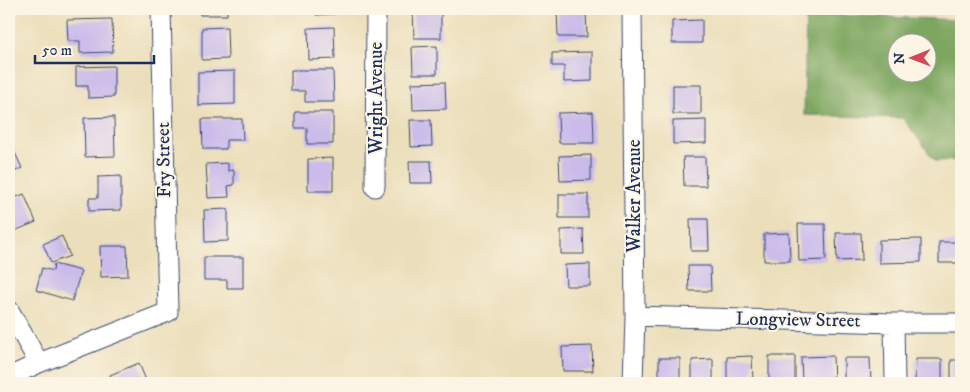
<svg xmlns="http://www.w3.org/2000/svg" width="970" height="392" font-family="'IM FELL DW Pica',serif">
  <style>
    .forest { fill: #7da65f; stroke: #4c6a5e; fill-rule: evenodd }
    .building { fill: #cabbea }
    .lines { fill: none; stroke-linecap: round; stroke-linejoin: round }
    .minor-casing { stroke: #3a496c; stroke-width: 21 }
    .minor { stroke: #fff; stroke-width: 19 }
    .labels { text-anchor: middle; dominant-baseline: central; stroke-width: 4; stroke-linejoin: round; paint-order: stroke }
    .street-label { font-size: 19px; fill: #1b2f5e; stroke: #fcf5e5 }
  </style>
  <rect width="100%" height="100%" fill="#fcf5e5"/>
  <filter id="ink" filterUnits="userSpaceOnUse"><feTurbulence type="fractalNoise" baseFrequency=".02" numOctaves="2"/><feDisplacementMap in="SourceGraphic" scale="10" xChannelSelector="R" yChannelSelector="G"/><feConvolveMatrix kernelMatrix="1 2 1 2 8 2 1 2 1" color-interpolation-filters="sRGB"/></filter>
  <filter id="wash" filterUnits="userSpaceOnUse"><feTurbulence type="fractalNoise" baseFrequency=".0096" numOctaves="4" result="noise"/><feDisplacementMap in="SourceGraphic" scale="20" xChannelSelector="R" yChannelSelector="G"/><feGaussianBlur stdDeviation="1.12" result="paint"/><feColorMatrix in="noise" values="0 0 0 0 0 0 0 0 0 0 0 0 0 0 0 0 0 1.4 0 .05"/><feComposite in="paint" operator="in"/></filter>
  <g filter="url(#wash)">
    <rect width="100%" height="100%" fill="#ebdeba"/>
    <path class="forest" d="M806,14L961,20V160L935,161L903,118L804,115ZM898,42H928V72H898Z"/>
    <g id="blocks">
      <path class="building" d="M200,9H227V15H200Z
        M316,9H335V14L316,15Z
        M557,9H586L587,37H558Z
        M413,10H441V38H414Z
        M112,19L113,52L80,53V41H68L67,20Z
        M702,20V43H672V21Z
        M227,27L228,59L202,60V28Z
        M334,27L335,59L309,60L308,28Z
        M437,46V74H413L412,47Z
        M592,52V81L564,82V66H552V53Z
        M114,66V97L88,98V86H76V67Z
        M291,70H333L334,102H305V91H291Z
        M235,71V104L198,105V72Z
        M445,82L446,109L413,110L412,83Z
        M673,85H701V114H673Z
        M295,112H333V144H307V128H295Z
        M593,112L594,143H559L558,113Z
        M114,117L115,156L85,157L84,118Z
        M202,119H242L243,140H226V149H203Z
        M410,120H431L432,146L411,147Z
        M706,120V143L673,144V121Z
        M9,140L22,168L9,174Z
        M591,155V180L560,181L559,156Z
        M683,157H705L706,186H684Z
        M333,158V191H308V159Z
        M409,161H431L432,183H410Z
        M228,163V171L234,170V185L228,186L229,197L208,198L206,164Z
        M121,176V210L89,211V198H98V177Z
        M24,194L36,222L12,232L9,223V200Z
        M559,194H588V218H559Z
        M228,209V241L205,242L204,210Z
        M690,219H708L709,251H691Z
        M798,224H825L826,260L799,261Z
        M583,229L584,254H561V230Z
        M789,233L790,261H764V234Z
        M836,233H861L862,260L837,261Z
        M62,236L70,256L51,263L43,244Z
        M921,239V262L879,263V240Z
        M939,242H961V263H939Z
        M100,246H127L128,276L101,277Z
        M204,257H243V288H227V280H204Z
        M54,264L81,271L72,301L36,290L42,268L53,271Z
        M590,264V286H566L565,265Z
        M688,266H710L711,291H689Z
        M592,346L593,371H563L562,347Z
        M752,356L753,383H727V357Z
        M769,356H795V383H769Z
        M833,356L834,383H802L801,357Z
        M659,358H680V383H659Z
        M844,358H870L871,383H844Z
        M713,359V383H692V360Z
        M916,359H942V383H915Z
        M951,360H961V383H951Z
        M139,363L147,383H113L110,375Z"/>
    </g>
  </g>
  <g filter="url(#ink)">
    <use href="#blocks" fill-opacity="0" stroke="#3a496c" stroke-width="1"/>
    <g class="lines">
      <defs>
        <path id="minor" d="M632,9L635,316L633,383
          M375,187L376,9
          M9,310L39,363
          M635,316L894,323H961
          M894,323L895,383
          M9,377L39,363L168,312L161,9"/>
      </defs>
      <use href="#minor" class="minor-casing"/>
      <use href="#minor" class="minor"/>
    </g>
  </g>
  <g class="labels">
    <g class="street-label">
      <text transform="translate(376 98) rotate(-90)">Wright Avenue</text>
      <text transform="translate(164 160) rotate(-91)">Fry Street</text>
      <text transform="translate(634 196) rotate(-90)">Walker Avenue</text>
      <text transform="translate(798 320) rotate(1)">Longview Street</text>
    </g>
  </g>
  <rect width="970" height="392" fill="none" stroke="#fcf5e5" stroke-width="30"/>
  <g transform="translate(912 58) rotate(269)"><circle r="24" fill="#fcf5e5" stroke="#a2a6af"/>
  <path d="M0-4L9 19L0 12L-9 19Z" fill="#d1495b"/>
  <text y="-8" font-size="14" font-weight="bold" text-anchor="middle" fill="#1b2f5e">N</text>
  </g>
  <path d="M35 55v8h119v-8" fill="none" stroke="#1b2f5e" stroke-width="2.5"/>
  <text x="42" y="55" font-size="15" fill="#1b2f5e" stroke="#fcf5e5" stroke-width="4" paint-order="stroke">50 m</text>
</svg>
